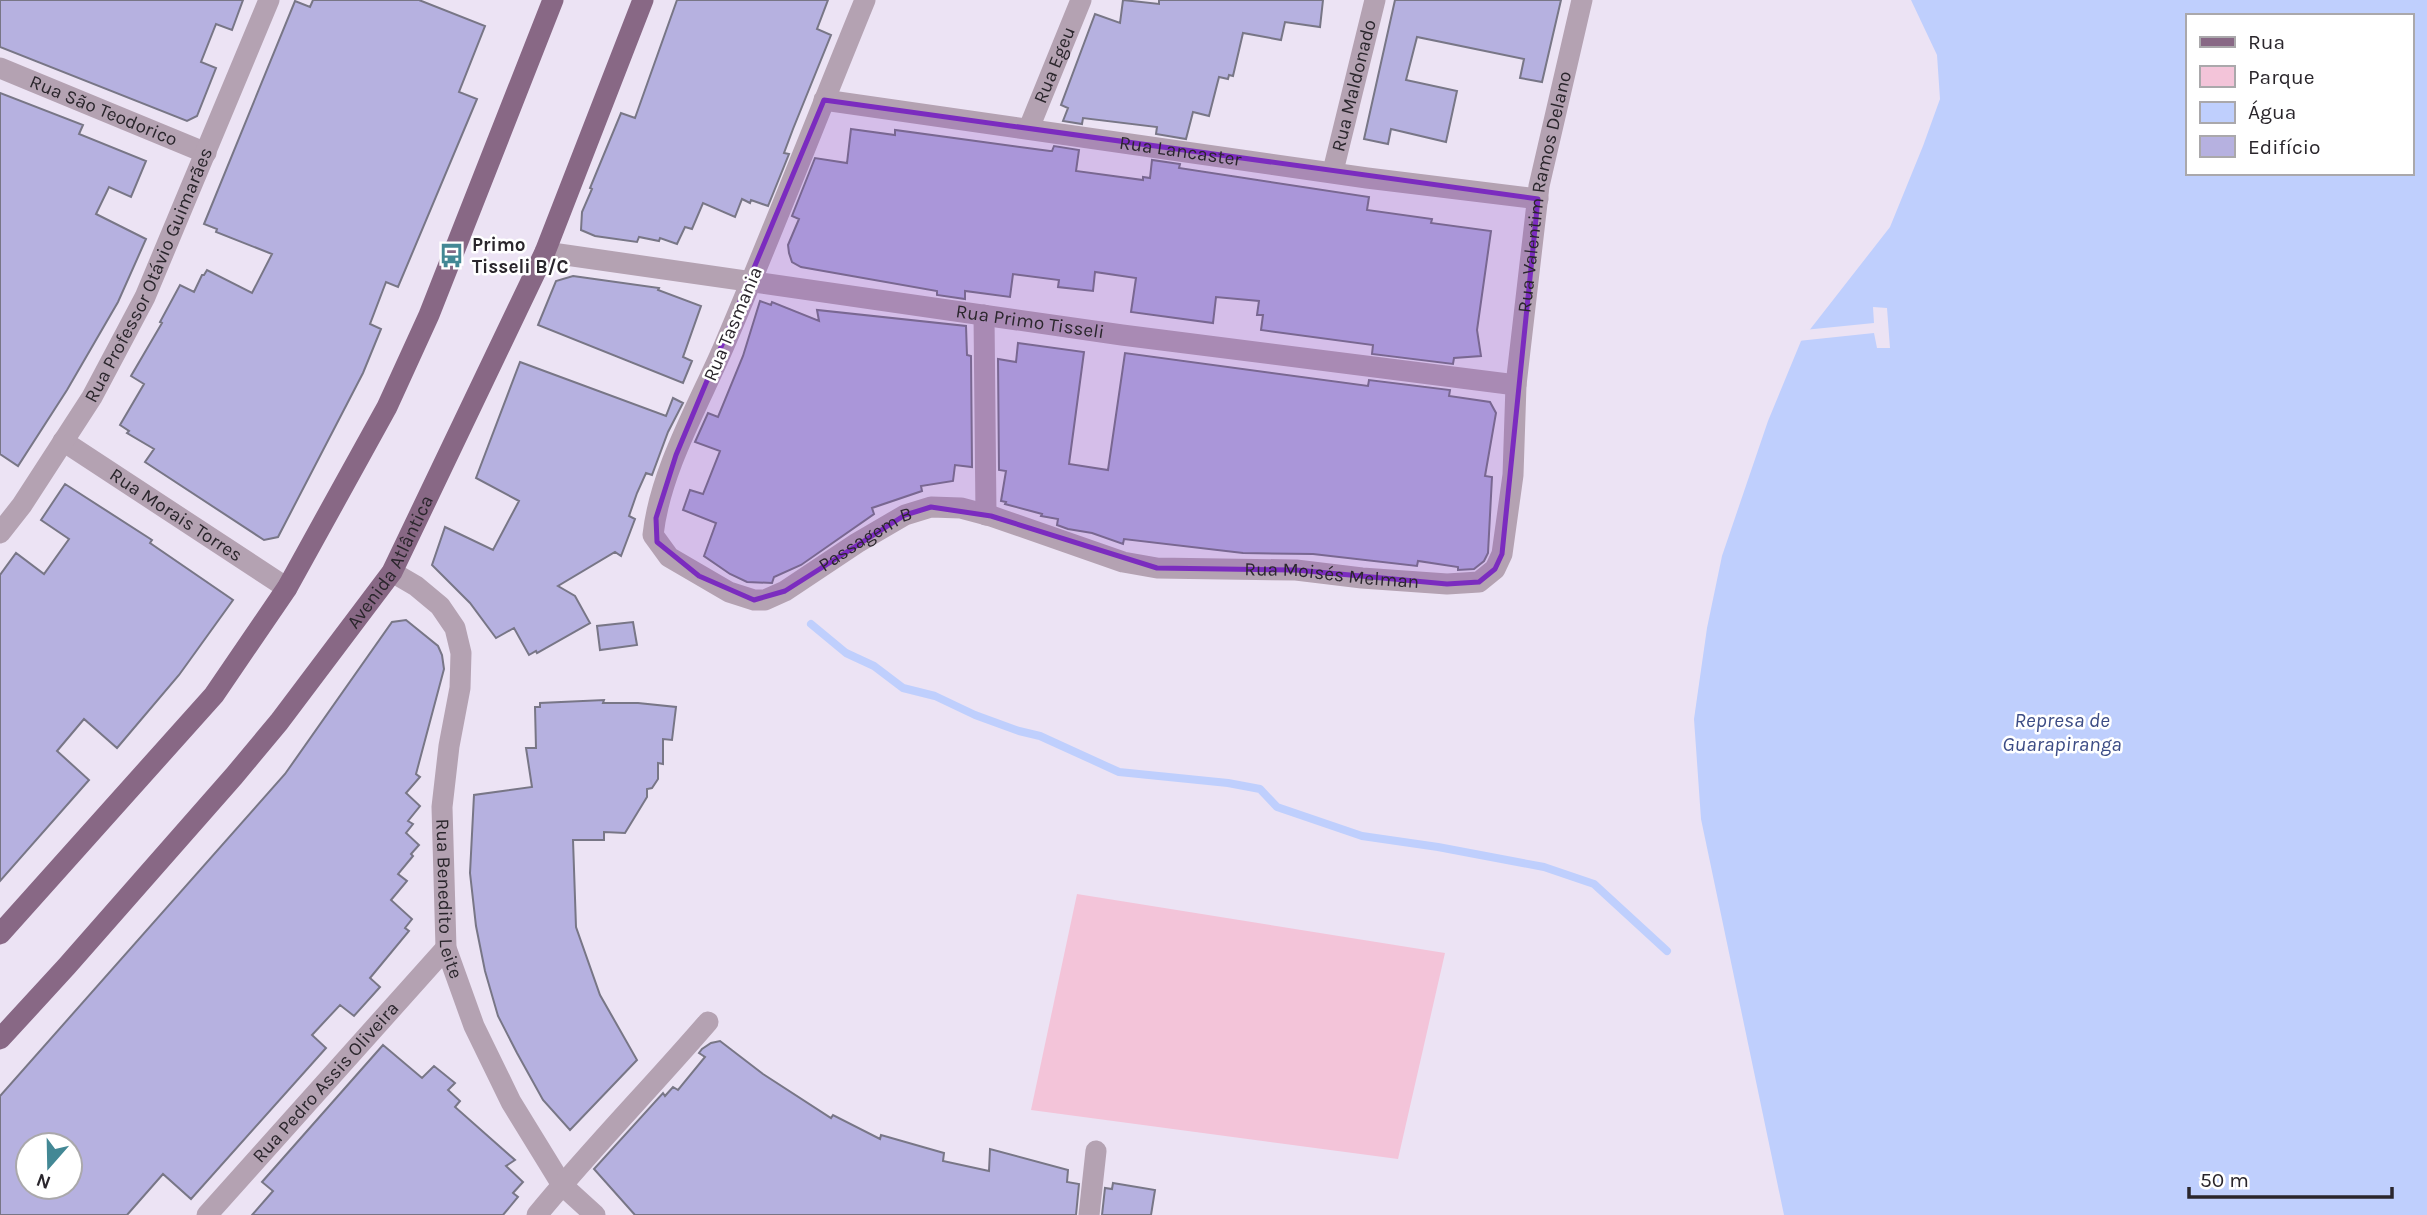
<svg xmlns="http://www.w3.org/2000/svg" width="2427" height="1215" font-family="Karla,sans-serif">
  <style>
    .green { fill: #f3c4d9 }
    .water { fill: #bfcffd; fill-rule: evenodd }
    .pier { fill: #ece3f4 }
    .lines { fill: none; stroke-linecap: round; stroke-linejoin: round }
    .stream { stroke: #bfcffd; stroke-width: 8 }
    .building { fill: #b6b1e0; stroke: #787686; stroke-width: 2; fill-rule: evenodd }
    .minor { stroke: #b4a2b2; stroke-width: 21 }
    .primary { stroke: #886885; stroke-width: 21 }
    .marked { fill: #7b2cbf; fill-opacity: 0.2; stroke: #7b2cbf; stroke-width: 5; stroke-linejoin: round }
    .labels { text-anchor: middle; dominant-baseline: central; stroke-width: 5; stroke-linejoin: round; paint-order: stroke }
    .street-label { font-size: 19px; fill: #2a262c; stroke: #fff }
    .poi-label { font-size: 19px; font-weight: bold; fill: #2a262c; stroke: #fff; text-anchor: start }
    .water-label { font-size: 21px; font-style: italic; fill: #3c4c85; stroke: #fff }
  </style>
  <rect width="100%" height="100%" fill="#ece3f4"/>
  <path class="green" d="M1077,894L1445,953L1398,1159L1031,1110Z"/>
  <path class="water" d="M1911,0H2427V1215H1784L1701,819L1694,719L1707,628L1722,556L1768,421L1801,341L1890,227L1923,146L1940,99L1937,55ZM2187,16H2411V173H2187Z"/>
  <path class="pier" d="M1873,307L1887,308L1890,348H1877L1874,333L1798,341L1804,330L1874,323Z"/>
  <g class="lines">
    <path class="stream" d="M811,624L846,653L874,666L903,688L935,696L975,715L1019,731L1040,736L1119,772L1228,783L1260,789L1277,807L1362,836L1438,847L1544,867L1594,884L1667,951"/>
  </g>
  <path class="building" d="M0,0H243L232,30L216,24L201,62L216,68L197,116L187,121L0,47Z
    M313,0H419L485,26L459,92L477,99L398,287L386,282L370,324L381,329L363,373L278,537L264,540L145,462L154,449L127,433L129,431L120,425L144,384L131,376L162,323L160,322L180,285L194,292L202,275H204L207,270L252,293L272,254L216,232L217,229L204,224L295,1L310,7Z
    M677,0H828L817,29L831,35L793,129L784,153L789,154L768,206L751,200L750,203L742,199L735,217L703,203L692,229L685,227L677,244L660,238L659,241L639,237L637,242L595,236L581,230L582,212L592,189L590,188L621,113L635,118Z
    M1123,0L1159,4V0H1323L1320,27L1285,22L1281,40L1243,33L1233,76L1229,75L1228,79L1219,77L1209,116L1193,112L1186,139L1156,134L1157,127L1083,118L1082,124L1063,121L1068,108L1061,105L1095,14L1120,23Z
    M1395,0H1561L1542,82L1520,78L1524,59L1417,37L1406,80L1457,91L1446,142L1391,129L1388,144L1364,139Z
    M0,93L83,125L79,134L146,161L131,197L109,187L96,214L146,239L118,302L67,390L18,466L0,454Z
    M851,129L895,135V130L1050,151H1052L1054,146L1079,150L1076,171L1143,180V177L1150,178L1152,160L1180,164L1179,168L1369,197L1367,210L1432,219L1431,223L1491,231L1477,330L1481,356L1454,358L1453,364L1372,354L1373,345L1261,330L1263,315H1257L1259,301L1216,297L1213,323L1131,312L1136,278L1095,272L1093,291L1058,287L1059,280L1013,274L1010,297L965,291V299L937,295V291L801,267L792,262L789,253L788,245L799,219L792,216L815,158L847,163Z
    M573,276L659,288L658,290L701,306L683,357L692,361L683,383L538,325L556,281Z
    M760,301L771,305L772,302L819,321L817,310L966,326L967,355L971,356L972,467L955,465L953,481L921,486L922,491L872,508L874,514L801,565L774,577L772,583L747,582L730,574L704,556L716,523L683,510L690,490L703,494L720,451L695,442L708,413L718,417L743,356Z
    M1018,343L1084,352L1069,464L1108,470L1125,353L1368,386L1369,380L1450,390L1449,396L1490,402L1496,413L1485,476L1492,477L1488,553L1484,561L1474,569L1458,570V567L1418,561L1417,566L1313,554L1243,553L1124,539L1123,544L1092,533L1068,529L1057,525L1058,519L1041,516L1042,514L1005,504L1006,502L1001,501L1006,471L999,470L998,359L1016,362Z
    M520,362L666,416L673,398L683,403L668,432L652,475L646,473L637,493L629,516L635,519L621,556L615,552L558,586L575,596L590,623L537,653L536,651L529,655L514,628L496,638L470,603L432,565L445,527L493,550L519,501L476,478Z
    M65,484L152,540L150,543L233,600L179,675L117,748L84,719L57,751L89,780L0,881V575L16,553L44,574L69,539L41,520Z
    M406,620L438,646L442,655L444,669L416,774L420,777L406,793L420,806L408,821L413,824L406,833L419,845L411,854L413,856L398,874L407,881L391,900L412,919L405,928L409,931L370,978L380,987L354,1016L340,1005L312,1035L326,1048L191,1199L163,1174L127,1215H0V1096L285,774L392,622ZM28,1145H70V1187H28Z
    M633,622L637,645L600,650L597,626Z
    M604,700L603,703H638L676,707L672,740L663,739V764L658,763V779L652,788L647,789V797L625,833L604,832V840H573L576,927L600,995L637,1060L570,1130L543,1100L517,1053L498,1016L485,971L476,926L470,873L474,795L532,787L526,748H536L535,707H540V703Z
    M720,1041L763,1074L831,1118L833,1115L880,1139L881,1135L944,1153L943,1161L989,1171L990,1149L1068,1170L1067,1182L1079,1184L1076,1215H635L594,1169L663,1093L665,1096L673,1087L678,1090L705,1057L699,1053L702,1049L711,1043Z
    M383,1045L422,1078L434,1066L455,1083L448,1090L460,1101L455,1107L515,1160L506,1166L523,1182L513,1193L518,1197L503,1215H252L273,1191L262,1182Z
    M1113,1183L1155,1190L1151,1215H1102L1105,1188L1112,1189Z"/>
  <g class="lines">
    <g class="minor">
      <path id="s1" d="M865,0C818,115 773,231 724,346C699,404 660,471 653,535L669,557L729,592L754,600H765L785,591L857,543L905,515L931,507L961,508L991,516L1123,562L1157,568L1296,570L1362,578L1447,584L1479,582L1495,569L1502,554L1513,475L1516,385L1539,186L1582,0"/>
      <path id="s2" d="M0,68L206,153"/>
      <path id="s3" d="M824,100L1367,178L1538,199"/>
      <path id="s4" d="M1029,128L1081,0"/>
      <path id="s5" d="M1333,171L1375,0"/>
      <path id="s6" d="M545,252L1122,335L1516,385"/>
      <path d="M984,315L986,515"/>
      <path id="s7" d="M63,441L287,588"/>
      <path id="s8" d="M0,533L22,505L92,397L145,297L269,0"/>
      <path id="s9" d="M392,572L416,586L440,606L455,628L461,653L460,688L449,746L442,807L446,948L474,1026L511,1102L562,1185L595,1215"/>
      <path id="s10" d="M207,1215L446,948"/>
      <path d="M537,1215C592,1148 652,1087 708,1022"/>
      <path d="M1089,1215L1096,1151"/>
    </g>
    <g class="primary">
      <path d="M0,934L214,695L287,588L387,407L429,315L553,0"/>
      <path id="s11" d="M0,1039L67,966L234,776L279,722L392,572L545,252L643,0"/>
    </g>
  </g>
  <path class="marked" d="M824,100L1538,199L1502,554L1495,569L1479,582L1447,584L1296,570L1157,568L991,516L931,507L905,515L785,591L754,600L699,576L657,542L656,518L676,455Z"/>
  <defs>
    <symbol id="bus-bare" viewBox="-9 -9 18 18"><path d="M-5-6H5V4H4V6H2V4H-2V6H-4V4H-5ZM-3.5-4V0h7V-4ZM-3.5 1.2v1.5H-2V1.2ZM2 1.2v1.5H3.5V1.2Z" fill="#438895" stroke="#fff" stroke-width="2.5" paint-order="stroke"/></symbol>
  </defs>
  <g fill-rule="evenodd">
    <use href="#bus-bare" x="434" y="238" width="35" height="35"/>
  </g>
  <g class="labels">
    <g class="street-label">
      <text stroke="none"><textPath href="#s4" startOffset="68">Rua Egeu</textPath></text>
      <text stroke="none"><textPath href="#s5" startOffset="88">Rua Maldonado</textPath></text>
      <text stroke="none"><textPath href="#s2" startOffset="112">Rua São Teodorico</textPath></text>
      <text stroke="none"><textPath href="#s3" startOffset="360">Rua Lancaster</textPath></text>
      <text stroke="none"><textPath href="#s1" startOffset="1862">Rua Valentim Ramos Delano</textPath></text>
      <text stroke="none"><textPath href="#s8" startOffset="299">Rua Professor Otávio Guimarães</textPath></text>
      <text stroke="none"><textPath href="#s6" startOffset="490">Rua Primo Tisseli</textPath></text>
      <text transform="translate(733 324) rotate(-67)">Rua Tasmania</text>
      <text stroke="none"><textPath href="#s7" startOffset="135">Rua Morais Torres</textPath></text>
      <text stroke="none"><textPath href="#s1" startOffset="828">Passagem B</textPath></text>
      <text stroke="none"><textPath href="#s11" startOffset="618">Avenida Atlântica</textPath></text>
      <text stroke="none"><textPath href="#s1" startOffset="1312">Rua Moisés Melman</textPath></text>
      <text stroke="none"><textPath href="#s9" startOffset="359">Rua Benedito Leite</textPath></text>
      <text stroke="none"><textPath href="#s10" startOffset="178">Rua Pedro Assis Oliveira</textPath></text>
    </g>
    <g class="poi-label">
      <text x="472" y="245">Primo<tspan x="472" dy="22">Tisseli B/C</tspan></text>
    </g>
    <g class="water-label">
      <text x="2062" y="720">Represa de<tspan x="2062" dy="24">Guarapiranga</tspan></text>
    </g>
  </g>
  <rect x="2186" y="14" width="228" height="161" fill="#ffffff" stroke="#aaa8ab" stroke-width="2"/>
  <rect x="2200" y="37" width="35" height="10" fill="#886885" stroke="#aaa8ab" stroke-width="2"/>
  <text x="2248" y="49" font-size="21" fill="#2a262c">Rua</text>
  <rect x="2200" y="66" width="35" height="21" fill="#f3c4d9" stroke="#aaa8ab" stroke-width="2"/>
  <text x="2248" y="84" font-size="21" fill="#2a262c">Parque</text>
  <rect x="2200" y="102" width="35" height="21" fill="#bfcffd" stroke="#aaa8ab" stroke-width="2"/>
  <text x="2248" y="119" font-size="21" fill="#2a262c">Água</text>
  <rect x="2200" y="136" width="35" height="21" fill="#b6b1e0" stroke="#aaa8ab" stroke-width="2"/>
  <text x="2248" y="154" font-size="21" fill="#2a262c">Edifício</text>
  <g transform="translate(49 1166) rotate(200)"><circle r="33" fill="#ffffff" stroke="#aaa8ab" stroke-width="2"/>
  <path d="M0-5L12 26L0 18L-12 26Z" fill="#438895"/>
  <text y="-10" font-size="19" font-weight="bold" text-anchor="middle" fill="#2a262c">N</text>
  </g>
  <path d="M2189 1187v10h203v-10" fill="none" stroke="#2a262c" stroke-width="3.5"/>
  <text x="2200" y="1187" font-size="21" fill="#2a262c" stroke="#ffffff" stroke-width="5" paint-order="stroke">50 m</text>
</svg>
